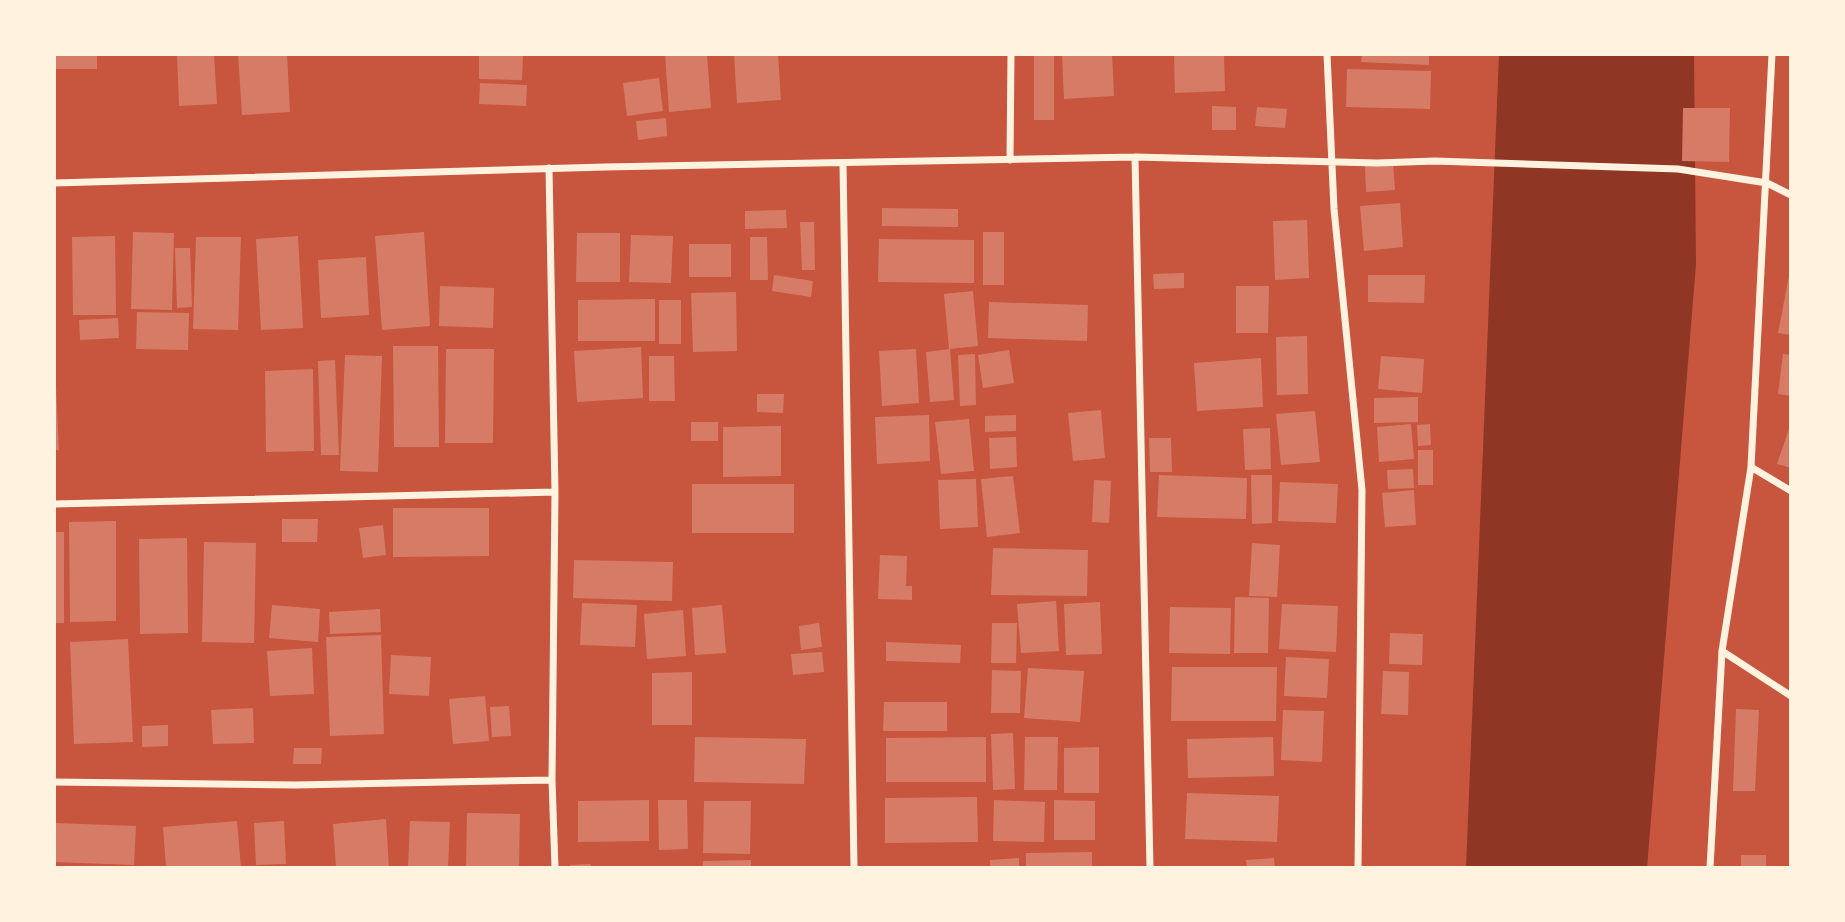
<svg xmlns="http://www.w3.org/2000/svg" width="1845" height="922" font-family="'Exo 2',sans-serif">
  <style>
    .water { fill: #8f3625 }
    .building { fill: #d67c66 }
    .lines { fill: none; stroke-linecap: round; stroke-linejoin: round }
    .minor { stroke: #fff3e0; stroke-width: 7 }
  </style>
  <rect width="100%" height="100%" fill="#c8553d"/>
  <path class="water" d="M1499,54H1694L1696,264L1647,868H1466Z"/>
  <path class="building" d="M54,54H97V69H54Z
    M177,54H214L217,104L179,106Z
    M238,54H287L290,112L242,115Z
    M479,54H523L522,80L479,79Z
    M665,54H707L711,108L669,112Z
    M734,54H778L781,100L737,103Z
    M1034,54H1054V120H1034Z
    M1062,54H1112L1114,96L1064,99Z
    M1174,54H1224L1225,91L1175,93Z
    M1362,54H1429V65L1361,62Z
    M1347,69L1431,71L1430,109L1346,107Z
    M659,78L663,111L627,116L623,83Z
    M480,83L527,85L526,106L479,104Z
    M1212,106L1236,107V130H1212Z
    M1257,107L1287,109L1285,128L1255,126Z
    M1683,108H1730L1729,162L1682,161Z
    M666,118L667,136L638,140L636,121Z
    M1393,163L1395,190L1366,192L1365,166Z
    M1400,203L1403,247L1364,251L1360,206Z
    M882,208L958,209V227L882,226Z
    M786,210L787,228L745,229V211Z
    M1307,220L1309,278L1275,280L1273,221Z
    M800,222H814L815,270H802Z
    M133,232L174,233L172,310L131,309Z
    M424,232L430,326L382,330L375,236Z
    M983,232H1004V285H983Z
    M577,233H620V282H576Z
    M631,235L673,236L671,283L629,282Z
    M115,236L116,315H73L72,237Z
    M298,236L303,328L261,330L256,239Z
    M196,237H241L238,330L193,329Z
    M750,237H767L768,280H750Z
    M879,239L974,240V283L878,282Z
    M689,244H731V277H689Z
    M175,248H190L192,307L177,308Z
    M366,257L369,315L321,318L318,260Z
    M1184,273V288L1154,289L1153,274Z
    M774,275L813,281L811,297L772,291Z
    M1368,275H1425L1424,303L1368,302Z
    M1789,276H1791V335L1778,333Z
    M440,286L494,288L493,328L439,326Z
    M1236,286H1269L1268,333H1236Z
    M973,291L978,346L949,349L944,294Z
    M736,292L737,351L693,352L691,293Z
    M655,299V341H578V300Z
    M659,300H681V344H659Z
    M989,302L1088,305L1087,341L988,338Z
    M137,312L189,313L188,350L136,349Z
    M118,318L119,338L80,340L79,320Z
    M1307,336L1308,394L1277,395L1276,337Z
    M393,346H438L439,447H394Z
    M641,347L643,398L577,402L574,351Z
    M446,349H494L493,443H445Z
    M916,349L919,403L882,406L879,351Z
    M950,349L954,400L930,402L926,352Z
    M1009,350L1014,383L983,388L978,355Z
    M975,354L976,405L960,406L958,355Z
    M1783,354L1791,355V396L1778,394Z
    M345,355L382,356L378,472L340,471Z
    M649,356H674L675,401H649Z
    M1381,356L1424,359L1422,393L1378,389Z
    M1261,358L1263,407L1197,411L1194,363Z
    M335,360L339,455H321L318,361Z
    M313,369L314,451L266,452L265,371Z
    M54,386H56L59,450H54Z
    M757,394H784L783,413L757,412Z
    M1418,397V422L1374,423V398Z
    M1101,410L1105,458L1073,461L1068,413Z
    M1315,411L1320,462L1281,465L1276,414Z
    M929,415L930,461L877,464L875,417Z
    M1016,415V431L985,432V416Z
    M969,419L974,471L941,474L935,422Z
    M691,422H718V441H691Z
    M1791,423V468L1777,464Z
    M1411,424L1414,459L1379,462L1377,427Z
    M1430,424L1431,445L1418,446L1417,425Z
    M781,426V476L723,477V427Z
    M1270,428L1271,469L1245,470L1243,429Z
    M1016,437L1017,467L990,469L989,438Z
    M1149,438H1171L1172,472H1150Z
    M1418,450H1433V485H1418Z
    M1413,469L1414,488L1388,489L1387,470Z
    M1159,475L1247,478L1246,519L1157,517Z
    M1251,475H1272V523L1252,524Z
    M1013,476L1020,533L987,537L981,479Z
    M976,479L978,527L940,529L938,480Z
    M1094,480L1111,481L1109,523L1092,522Z
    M1280,482L1338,484L1336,523L1278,521Z
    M692,484H794V533H692Z
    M1414,490L1416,525L1385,527L1382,493Z
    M393,508H489V556L393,557Z
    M282,519H318L317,542H282Z
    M116,521V621L70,622L69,522Z
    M383,525L386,555L363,558L359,528Z
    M54,532H64V623H54Z
    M187,538L188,633L140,634L139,539Z
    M204,542L256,543L254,643L202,642Z
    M1252,543L1280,545L1277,597L1249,596Z
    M993,548L1088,550L1087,596L991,595Z
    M880,555L907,556L906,586H912V600L878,599Z
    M574,560L673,562L672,601L573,598Z
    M1235,597L1269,598L1268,653H1234Z
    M1056,601L1059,651L1021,653L1017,604Z
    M1100,602L1102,654L1066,655L1064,604Z
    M582,603L637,605L635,647L580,645Z
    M1282,604L1338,606L1336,652L1279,649Z
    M272,605L320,609L318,642L269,638Z
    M722,605L726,653L695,655L692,608Z
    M1170,607L1231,608L1230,654L1169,653Z
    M380,609L381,632L330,634L329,612Z
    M683,610L686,656L647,659L644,614Z
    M819,623L822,647L801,650L799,626Z
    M992,623H1017L1016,663H991Z
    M1390,633L1423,634L1422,665L1389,664Z
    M381,635L384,734L330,736L326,637Z
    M128,639L133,742L74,744L70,642Z
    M886,642L961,645L960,663L886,661Z
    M312,648L314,694L270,696L267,651Z
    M822,652L824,672L793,675L791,654Z
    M391,655L431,657L429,696L389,694Z
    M1286,657L1329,659L1327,698L1284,696Z
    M1172,667H1277L1276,721H1171Z
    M1028,668L1084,671L1080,722L1024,718Z
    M992,670L1021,671L1020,713H991Z
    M1383,671L1409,672L1408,715L1381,714Z
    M692,672V725H652V673Z
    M485,696L489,741L453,744L449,699Z
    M884,702H947V731H883Z
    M509,706L511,736L492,737L490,707Z
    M253,708L254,743L213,744L211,710Z
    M1736,709L1759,710L1755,791H1733Z
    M1283,710L1324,711L1322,762L1281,760Z
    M168,725V746L142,747V726Z
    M1013,733L1015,789L993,790L991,734Z
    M695,737L806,739L804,784L694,782Z
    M986,737V782H886V738Z
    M1025,737H1058L1057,790H1024Z
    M1273,737L1274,776L1188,778L1187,739Z
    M1099,747V793H1064V748Z
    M294,748H322L321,764H293Z
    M1187,793L1279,796L1277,842L1185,839Z
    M977,797L978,842L885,843V798Z
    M649,800V841L578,842V801Z
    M658,800H687L688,849L659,850Z
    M994,800L1045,802L1044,842L993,841Z
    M1054,800L1095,801V840H1054Z
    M704,801H751L750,854L703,853Z
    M467,813L520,814L519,868H466Z
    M386,819L389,868H336L333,824Z
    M237,821L241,868H166L163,827Z
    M284,821L286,864L256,865L254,823Z
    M410,821L450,822L448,868H408Z
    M55,823L136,826L134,865L54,862Z
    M1092,852V868H1026V853Z
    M1741,855H1766V868H1741Z
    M1019,858V868H990V860Z
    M1274,858L1275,868H1247L1246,860Z
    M751,860V868H703V861Z
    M591,864V868H570V865Z"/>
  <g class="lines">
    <path class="minor" d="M1327,54L1334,209L1362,490L1358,868
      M1135,157L1150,868
      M1010,160L1011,54
      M843,163L854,868
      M549,168L555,492L552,780L555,868
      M54,183L605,167L1135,157L1377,163L1435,161L1678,169L1767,183L1791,195
      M1751,467L1791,491
      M54,504L555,492
      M1722,651L1791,696
      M54,782L296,785L552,780
      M1710,868L1722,651L1751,467L1772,54"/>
  </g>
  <rect width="1845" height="922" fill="none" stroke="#fff3e0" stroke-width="112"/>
</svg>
